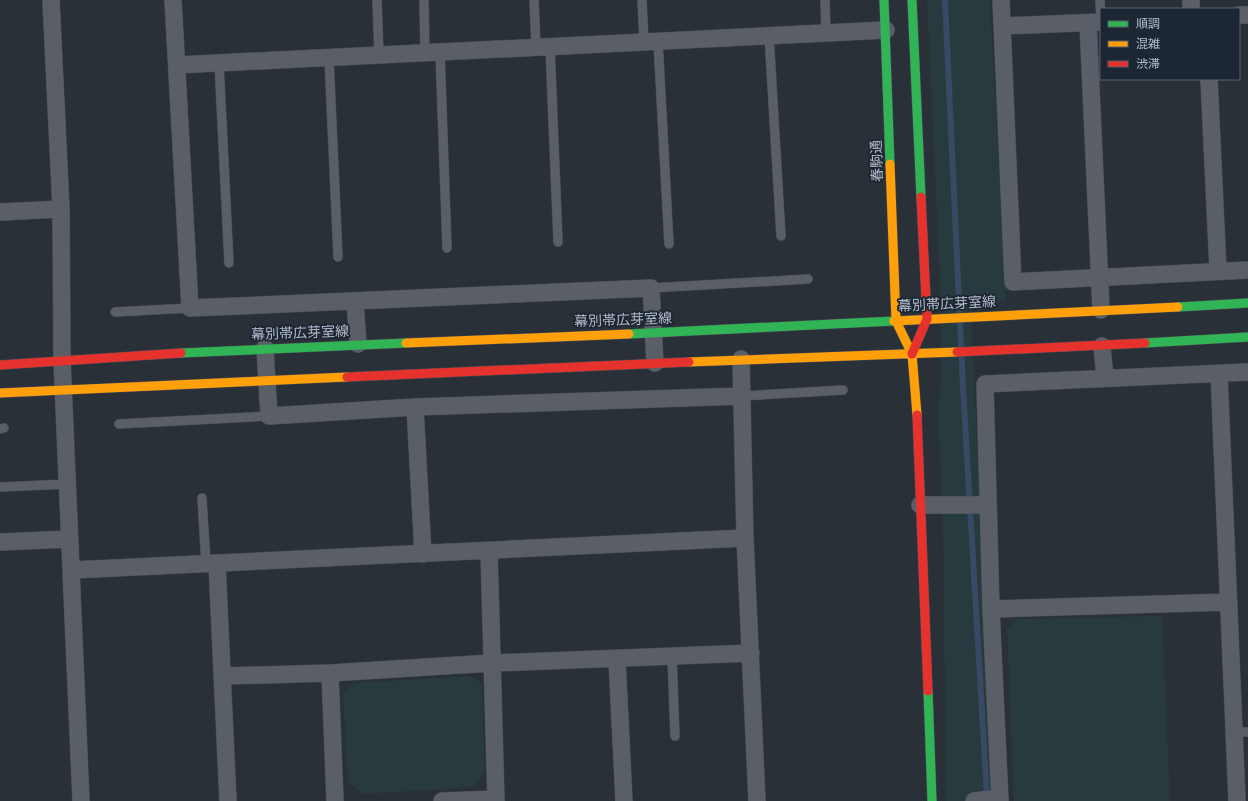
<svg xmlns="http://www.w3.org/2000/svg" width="1248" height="801" font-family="Figtree,'Noto Sans JP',sans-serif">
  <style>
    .green { fill: #273a3e }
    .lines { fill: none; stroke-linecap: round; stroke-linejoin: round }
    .stream { stroke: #384963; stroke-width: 6 }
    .lane-casing { stroke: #484c53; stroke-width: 10 }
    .street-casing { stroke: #484c53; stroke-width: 18 }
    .fast-casing { stroke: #484c53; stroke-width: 10 }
    .slow-casing { stroke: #484c53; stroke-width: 10 }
    .jam-casing { stroke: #484c53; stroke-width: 10 }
    .lane { stroke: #5a5e66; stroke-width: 9 }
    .street { stroke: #5a5e66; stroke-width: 17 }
    .fast { stroke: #30b455; stroke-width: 9 }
    .slow { stroke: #ff9f0a; stroke-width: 9 }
    .jam { stroke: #e5322d; stroke-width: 9 }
    .labels { text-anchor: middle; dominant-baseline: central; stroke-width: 3.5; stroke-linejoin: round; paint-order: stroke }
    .street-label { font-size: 14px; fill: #b4bcc9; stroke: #1d2633 }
  </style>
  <rect width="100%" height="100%" fill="#2a3038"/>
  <path class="green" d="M927,0H990L1006,301L971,304L993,801H946L943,527L938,410L941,381L940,281Z
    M1162,616L1170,801H1014L1007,630L1016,619Z
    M471,676L482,684L485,771L472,787L363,794L348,781L343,697L352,683Z"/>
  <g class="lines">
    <path class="stream" d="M945,0L963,388L987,797"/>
    <defs>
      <path id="lane" d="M377,0L379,55
        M424,0L425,53
        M534,0L536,47
        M642,0L644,41
        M825,0L826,33
        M1100,0L1101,22
        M769,35L781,236
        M658,41L669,244
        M550,47L558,242
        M440,52L447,248
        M329,58L338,257
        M219,63L229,263
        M651,288L808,279
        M115,312L190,308
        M742,396L843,390
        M119,424L269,416
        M0,429L4,428
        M0,487L68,484
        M202,498L206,564
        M672,656L675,736
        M1234,732H1248"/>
      <path id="street" d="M51,0L61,209L62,360L81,801
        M173,0L190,308L651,288L655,363
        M1001,0L1013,282L1248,270
        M1191,0V9
        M1239,15H1248
        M1088,23L1101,310
        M1002,26L1101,22
        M177,65L886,30
        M1209,79L1218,270
        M0,212L61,209
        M355,301L358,344
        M1102,346L1105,378
        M265,348L269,416L415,407L423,554
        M741,359L745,538L757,801
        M1219,374L1237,801
        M415,407L742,396
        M920,505H988
        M0,542L70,539
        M489,551L496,801
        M217,564L228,801
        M72,570L745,538
        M991,609L1229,602
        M617,659L624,801
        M330,673L335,801
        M223,676L330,673L492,663L751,653
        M442,801L496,799
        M974,801L1000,798
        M1000,801L991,609L985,384L1248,372"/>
      <path id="fast" d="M884,0L890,164
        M912,0L921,197
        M1178,307L1248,303
        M629,334L894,321
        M1145,343L1248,337
        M181,353L406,343
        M928,691L932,801"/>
      <path id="slow" d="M890,164L896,321L912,354L917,415
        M894,321L1178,307
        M406,343L629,334
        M689,362L957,352
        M0,393L347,377"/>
      <path id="jam" d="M957,352L1145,343
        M912,354L927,319L921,197
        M0,365L181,353
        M347,377L689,362
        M917,415L928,691"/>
    </defs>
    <use href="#lane" class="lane-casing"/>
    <use href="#street" class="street-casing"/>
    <use href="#fast" class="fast-casing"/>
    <use href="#slow" class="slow-casing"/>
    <use href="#jam" class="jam-casing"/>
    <use href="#lane" class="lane"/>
    <use href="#street" class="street"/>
    <use href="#fast" class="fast"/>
    <use href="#slow" class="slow"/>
    <use href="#jam" class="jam"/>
  </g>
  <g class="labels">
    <g class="street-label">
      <text transform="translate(877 161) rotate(-92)">春駒通</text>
      <text transform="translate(947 304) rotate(-3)">幕別帯広芽室線</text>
      <text transform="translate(623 320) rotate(-2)">幕別帯広芽室線</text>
      <text transform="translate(300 333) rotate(-2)">幕別帯広芽室線</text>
    </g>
  </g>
  <rect x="1100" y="8" width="140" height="72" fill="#1d2633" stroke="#59626f"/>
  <rect x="1108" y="21" width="20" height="6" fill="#30b455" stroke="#59626f"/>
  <text x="1136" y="28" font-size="12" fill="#b4bcc9">順調</text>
  <rect x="1108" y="41" width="20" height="6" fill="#ff9f0a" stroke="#59626f"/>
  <text x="1136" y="48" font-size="12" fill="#b4bcc9">混雑</text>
  <rect x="1108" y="61" width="20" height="6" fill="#e5322d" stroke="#59626f"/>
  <text x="1136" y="68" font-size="12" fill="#b4bcc9">渋滞</text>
</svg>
